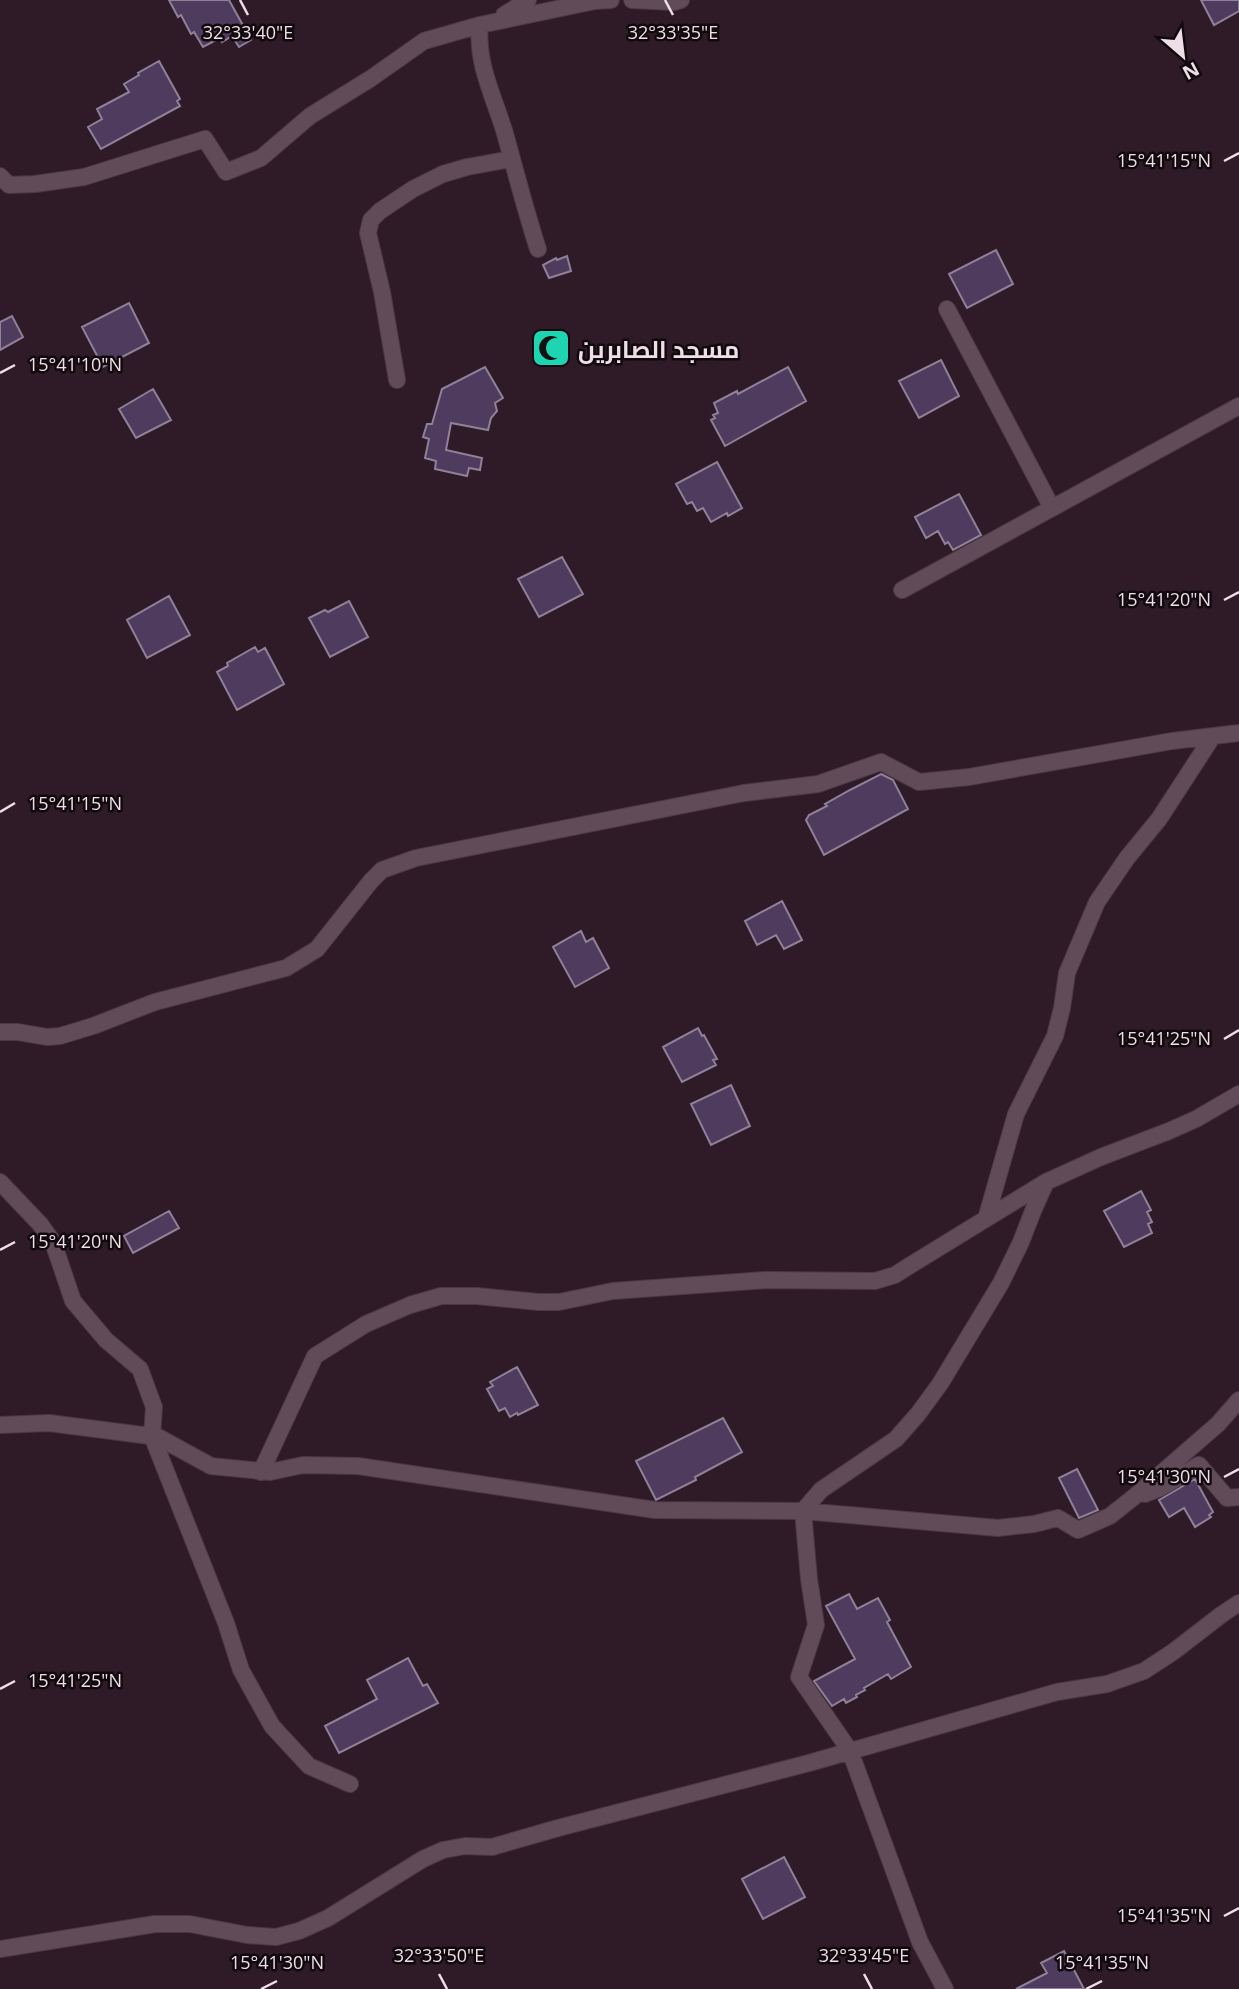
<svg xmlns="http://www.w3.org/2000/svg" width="1239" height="1989" font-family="'Open Sans',Cairo,sans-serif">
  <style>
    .building { fill: #4e3b5d; stroke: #8e8198; stroke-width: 2 }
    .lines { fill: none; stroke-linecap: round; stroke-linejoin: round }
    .minor-casing { stroke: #4a3944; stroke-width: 18 }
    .minor { stroke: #624b58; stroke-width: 16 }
    .ticks { fill: none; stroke: #eedfe7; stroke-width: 2.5 }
    .labels { text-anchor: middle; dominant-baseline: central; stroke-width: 5; stroke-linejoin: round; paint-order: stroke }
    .poi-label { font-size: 24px; font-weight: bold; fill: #eedfe7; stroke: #11090e; text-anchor: start }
    .ticks-label { font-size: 18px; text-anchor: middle; fill: #eedfe7; stroke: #11090e; stroke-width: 5; stroke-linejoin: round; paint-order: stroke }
  </style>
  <rect width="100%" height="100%" fill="#2f1b27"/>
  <path class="building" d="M169,0H229L251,40L239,47L232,36L222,42L220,38L203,47L194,32L191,34L181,15L178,17Z
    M1201,0H1239V11L1214,25Z
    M159,61L180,99L177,101L180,106L101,149L88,127L102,119L97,109L129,92L124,84L139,75L138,73Z
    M996,250L1013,284L967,308L949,274Z
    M567,256L571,271L549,278L543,265L556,258L557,260Z
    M129,303L149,343L103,367L82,327Z
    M12,316L23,337L0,350V322Z
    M941,360L959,396L919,418L899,381Z
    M485,367L503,398L495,403L497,411L491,418L488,430L451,423L446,450L482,458L480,470L469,468L467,476L435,469L436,461L425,458L429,439L423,437L427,424H432L442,389Z
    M788,367L806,401L725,446L711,420L715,418L713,415L718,413L714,403L737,391L738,394Z
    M153,389L171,420L136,438L119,409Z
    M717,462L742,508L728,516L727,513L711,522L703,508L697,511L692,502L687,504L676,484Z
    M959,494L981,535L953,550L948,542L945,544L938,531L926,538L915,517Z
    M562,557L583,594L539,617L518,579Z
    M169,596L190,635L147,658L127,620Z
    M349,601L368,637L330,657L309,618L325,610L328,612Z
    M255,647L258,652L265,648L284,684L237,710L217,672L228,666L227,663Z
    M881,774L893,780L908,809L824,855L806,820L809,815L827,806L825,804L850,790Z
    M782,901L802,940L784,949L776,935L757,945L745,921Z
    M581,931L586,942L593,938L609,968L575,987L553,947Z
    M698,1028L702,1036L704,1035L717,1059L713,1060L716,1065L682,1082L663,1047Z
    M731,1085L750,1126L711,1145L691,1104Z
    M1141,1191L1151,1210L1147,1212L1152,1222L1148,1224L1152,1233L1124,1247L1104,1211Z
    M169,1211L179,1228L133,1253L124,1236Z
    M517,1367L538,1405L518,1415L517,1413L510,1417L505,1408L499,1411L487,1389L493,1386L490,1382Z
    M723,1418L742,1452L695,1477L696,1480L656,1500L636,1461Z
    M1077,1469L1098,1510L1079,1518L1059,1478Z
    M1195,1479L1213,1512L1209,1515L1211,1517L1195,1527L1184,1508L1169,1517L1159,1500Z
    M849,1594L857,1609L878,1598L890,1620L887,1622L911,1667L891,1679L888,1674L864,1688L865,1690L856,1695L857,1697L846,1703L844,1699L832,1706L814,1681L855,1659L826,1606Z
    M408,1658L423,1686L427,1684L438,1703L339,1753L325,1726L377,1699L367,1680Z
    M784,1857L805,1897L763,1919L742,1879Z
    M1064,1951L1084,1989H1016L1047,1973L1041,1963Z"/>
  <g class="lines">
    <defs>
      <path id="minor" d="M632,0L674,2L681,0
        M504,15L528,0
        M0,176L9,185L35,184L84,177L205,139L226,172L261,158L310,116L370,79L424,41L480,25
        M538,249C525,209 515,169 504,130C493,95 476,62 480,25L595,1L611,0
        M947,309L1052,508
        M397,380L382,292L368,233L371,220L380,211L413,189L443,174L467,167L511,159
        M902,590L1239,406
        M0,1032H18L47,1037L60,1036L93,1026L155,1002L286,968L317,949L371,881L382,870L416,858L744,793L818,784L881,762L919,782L969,777L1172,741L1239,733
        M0,1182L40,1224L53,1242L73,1301L106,1340L140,1369L154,1407L152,1436L226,1623L241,1670L272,1726L309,1766L350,1784
        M986,1219L1016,1114L1055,1036L1062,1008L1067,973L1097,902L1127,858L1159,819L1213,736
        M0,1425L49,1423L158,1437L211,1466L270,1472L303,1465L358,1466L655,1510L803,1511L998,1528L1034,1524L1058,1518L1078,1530L1110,1516L1134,1497L1218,1424L1239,1400
        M261,1472L315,1356L366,1324L410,1305L441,1296H477L538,1302H559L613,1291L766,1280L875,1281L895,1275L909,1266L1046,1182L1101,1157L1169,1131L1196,1119L1239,1094
        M1145,1494L1160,1488L1199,1465L1227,1498L1239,1497
        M0,1949L155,1924H190L247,1935L276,1937L299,1931L328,1918L423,1859L443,1850L465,1846L492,1847L558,1828L809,1763L1057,1692L1107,1684L1144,1671L1173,1652L1221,1615L1239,1603
        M945,1989L920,1942L850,1751L799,1677L816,1625L809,1579L803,1511L821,1490L896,1439L918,1414L940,1384L1001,1283L1021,1242L1033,1211L1046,1182"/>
    </defs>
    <use href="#minor" class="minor-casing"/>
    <use href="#minor" class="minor"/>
  </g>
  <path class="ticks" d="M240,0L248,15M665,0L673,15M1224,161L1239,153M0,373L15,365M1224,600L1239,592M0,812L15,803M1224,1039L1239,1030M0,1250L15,1242M1224,1477L1239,1469M0,1689L15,1681M1224,1916L1239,1908M439,1974L447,1989M864,1974L872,1989M261,1989L277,1981M1086,1989L1102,1981"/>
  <defs>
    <symbol id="mosque-square" viewBox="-11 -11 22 22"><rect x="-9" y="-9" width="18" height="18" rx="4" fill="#1ed5b1" stroke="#11090e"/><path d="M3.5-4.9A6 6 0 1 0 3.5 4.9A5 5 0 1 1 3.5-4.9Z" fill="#111"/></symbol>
  </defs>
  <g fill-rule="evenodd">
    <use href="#mosque-square" x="529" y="326" width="44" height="44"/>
  </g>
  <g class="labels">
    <g class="poi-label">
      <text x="578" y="348">مسجد الصابرين</text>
    </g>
  </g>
  <g class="ticks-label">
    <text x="248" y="39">32°33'40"E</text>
    <text x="673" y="39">32°33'35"E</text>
    <text x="1164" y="167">15°41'15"N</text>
    <text x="75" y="371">15°41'10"N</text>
    <text x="1164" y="606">15°41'20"N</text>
    <text x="75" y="810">15°41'15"N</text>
    <text x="1164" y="1045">15°41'25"N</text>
    <text x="75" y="1248">15°41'20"N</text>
    <text x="1164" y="1483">15°41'30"N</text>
    <text x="75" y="1687">15°41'25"N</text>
    <text x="1164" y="1922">15°41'35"N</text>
    <text x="439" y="1962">32°33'50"E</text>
    <text x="864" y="1962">32°33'45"E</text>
    <text x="277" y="1969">15°41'30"N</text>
    <text x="1102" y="1969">15°41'35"N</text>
  </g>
  <g transform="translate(1183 56) rotate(152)" stroke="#11090e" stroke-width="5" paint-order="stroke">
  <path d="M0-5L12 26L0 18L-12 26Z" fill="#eedfe7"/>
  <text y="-10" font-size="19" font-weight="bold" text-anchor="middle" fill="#eedfe7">N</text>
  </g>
</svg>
